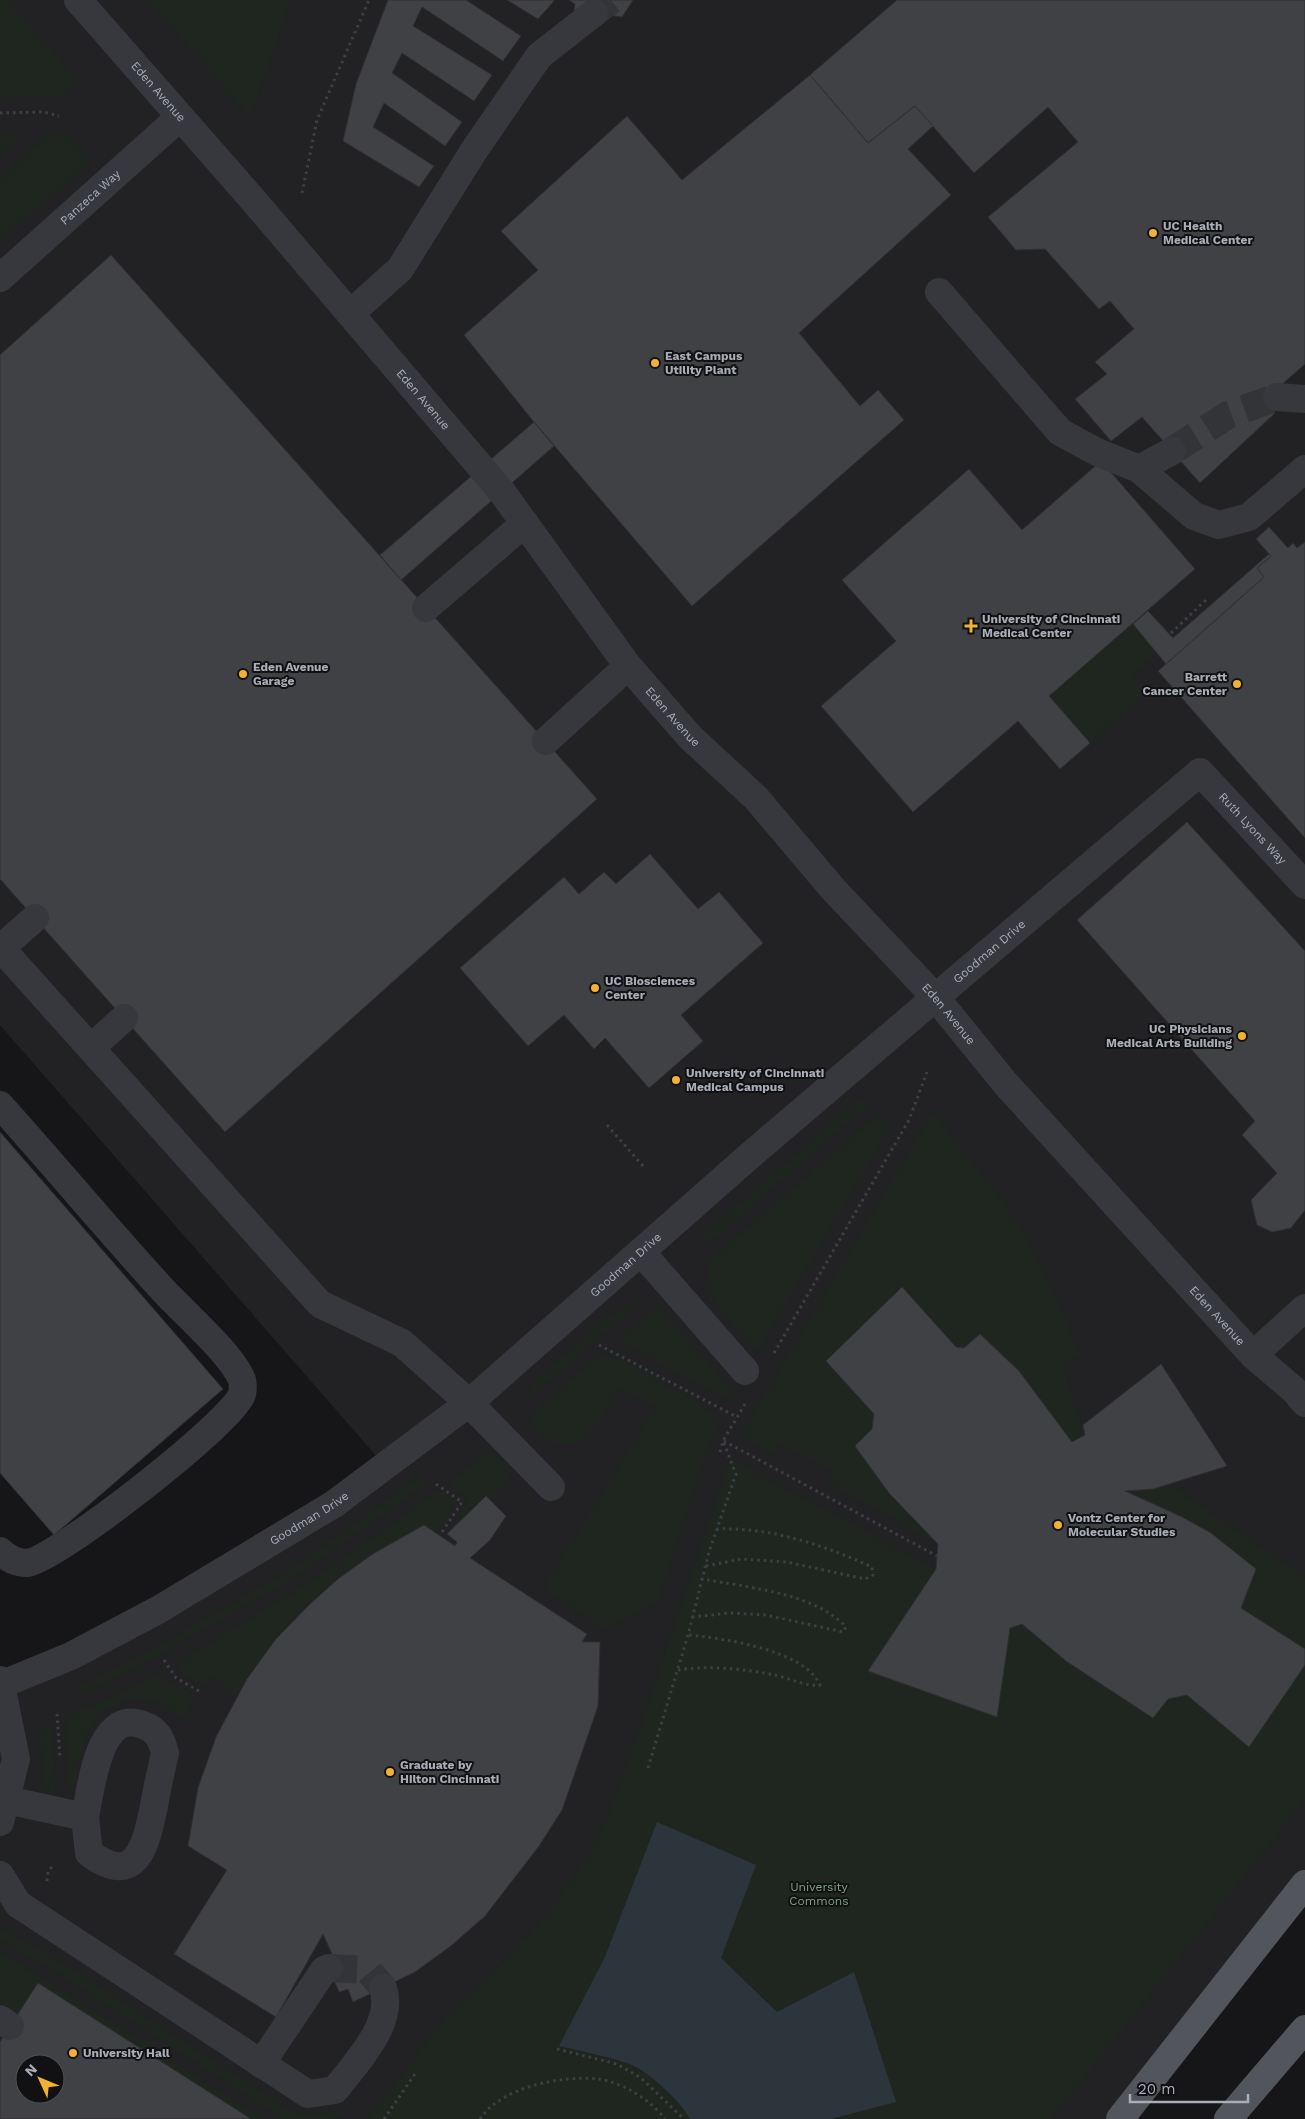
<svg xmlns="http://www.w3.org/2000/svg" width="1305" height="2119" viewBox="0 0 1305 2119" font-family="'Work Sans',sans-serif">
	<rect width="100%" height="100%" fill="#161618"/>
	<path fill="#222225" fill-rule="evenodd" d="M0,0H1305V1884L1120,2119H0V1680L2,1684L385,1466L0,1025ZM25,2064H55V2094H25Z"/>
	<g fill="#1e261f">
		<path d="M0,0H8L79,82L59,97L0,98Z"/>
		<path d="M148,0H291L250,117Z"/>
		<path d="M0,135H23L0,155Z"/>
		<path d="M48,135H66L90,162L0,241V180Z"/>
		<path d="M1133,624L1158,652L1132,675L1147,693L1090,743L1049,696Z"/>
		<path d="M863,1097L869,1104L713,1240L701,1246L705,1234Z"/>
		<path d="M933,1112C967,1157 1007,1201 1034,1251C1052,1285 1064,1322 1082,1356L1062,1365L1085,1435L1072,1442L1019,1371L980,1335L964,1348L956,1347L902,1287L826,1361L874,1414L872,1429L855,1446L938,1544L827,1482L833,1470L779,1443L772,1454L741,1435Z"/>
		<path d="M879,1114L890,1127L757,1352C730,1324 708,1305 708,1262Z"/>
		<path d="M636,1301L641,1302L524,1402L535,1381L622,1306Z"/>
		<path d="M658,1306L733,1391L728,1400L618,1341Z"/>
		<path d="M599,1355L624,1360L700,1405L720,1422L708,1445L657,1603L604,1630L544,1587L656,1408L619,1387C609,1409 597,1425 581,1443C556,1446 539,1442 528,1418Z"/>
		<path d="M488,1451L504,1463L509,1480L490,1500L486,1496L447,1534L469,1500L448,1485Z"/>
		<path d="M730,1459L936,1569L869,1671L996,1717L1010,1628L1022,1624L1066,1661L1153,1718L1168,1699L1187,1695L1249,1747L1305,1665V1800L1051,2119H368L445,2019L515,1950L552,1908L582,1865L608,1817L628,1763Z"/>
		<path d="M421,1476L427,1483L297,1576L161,1654L85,1694L81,1686L157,1647L293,1568Z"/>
		<path d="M1168,1484L1305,1577V1649L1241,1608L1256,1569L1211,1533L1182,1517L1125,1491Z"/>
		<path d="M440,1490L456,1503C451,1512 444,1529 435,1535C406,1554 367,1560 338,1580C299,1605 258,1658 236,1698L213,1677L204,1686L183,1674L176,1664L315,1579Z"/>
		<path d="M161,1673L169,1683L195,1695L182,1719L163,1705L145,1700H125L97,1717L87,1731L74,1786L68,1790L65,1718Z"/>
		<path d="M52,1725L56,1795L46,1789L43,1782L40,1730Z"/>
		<path d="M0,1928L61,1962L289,2110C310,2119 327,2114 349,2109L336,2119H283L55,1971L3,1942L0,1940Z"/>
		<path d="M0,1951L262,2119H250L233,2108L18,2014L0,2003Z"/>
	</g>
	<path fill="#2c353c" d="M657,1822L756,1865L721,1958L777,2012L854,1972L896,2102L831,2119H690C681,2101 646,2069 627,2063C605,2056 581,2051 559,2046L605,1957Z"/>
	<g fill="#404145" stroke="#303034" fill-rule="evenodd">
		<path d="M388,0H466L521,36L503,61L422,7L413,26L492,75L474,101L402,53L392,73L462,122L445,146L384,103L373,127L434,166L419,187L343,141L356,84Z"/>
		<path d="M507,0H553L554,1L538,19Z"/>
		<path d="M569,0H633L622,17L574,10L575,4Z"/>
		<path d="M897,0H1305V364L1280,386L1274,414L1200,483L1142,417L1111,441L1075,399L1107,374L1095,362L1134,329L1110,301L1099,309L1045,249L1016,250L988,217L1078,142L1048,107L974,173L915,106L868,143L810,75Z"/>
		<path d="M810,75L868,143L915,106L933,126L908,149L951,195L799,333L860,406L878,390L904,420L692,606L534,422L464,335L538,270L501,231L627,116L682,180Z"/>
		<path d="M111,255L597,799L225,1132L0,879V355Z"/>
		<path d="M534,422L554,446L401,580L380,555Z"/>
		<path d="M1101,461L1195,569L1049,696L1090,743L1060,769L1018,721L913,812L821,706L896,641L842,580L969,469L1022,530Z"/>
		<path d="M1269,527L1288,548L1293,543L1297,548L1305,542V838L1158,671L1264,577L1257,568L1271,556L1256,539Z"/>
		<path d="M1269,554L1271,556L1257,568L1264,577L1166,664L1133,624L1148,611L1173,638Z"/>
		<path d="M1187,822L1305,951V1210L1291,1228L1272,1232L1257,1225L1251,1200L1277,1173L1242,1135L1255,1121L1077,920Z"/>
		<path d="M650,854L698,909L719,892L763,943L681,1015L703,1041L649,1088L605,1038L594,1049L564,1015L528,1046L460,968L564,877L579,894L604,872L616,884Z"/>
		<path d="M0,1132L223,1389L54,1535L0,1473Z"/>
		<path d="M902,1287L956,1347L964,1348L980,1334L1019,1371L1072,1442L1085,1435L1083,1425L1161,1364L1227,1466L1153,1489L1125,1491L1182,1517L1211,1533L1256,1569L1241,1608L1305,1649V1665L1249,1747L1187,1695L1168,1699L1153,1718L1066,1661L1022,1624L1010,1628L997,1717L868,1671L936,1569L938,1544L889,1493L855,1446L872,1429L874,1414L826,1361Z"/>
		<path d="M486,1496L506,1516L490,1540L470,1558L587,1634L582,1642H600L598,1706L562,1810L539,1846L485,1916L452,1945L415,1972L353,2002L348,1989L339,1992L329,1968L337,1965L323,1934L276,2017L174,1954L227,1870L188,1846L198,1788L216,1737L247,1679L276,1639L309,1605L338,1579L373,1554L424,1525L455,1546L457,1542L447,1534Z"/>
		<path d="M38,1983L248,2117L250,2119H0V2042ZM25,2064H55V2094H25Z"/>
	</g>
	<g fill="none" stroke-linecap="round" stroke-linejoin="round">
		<g stroke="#333438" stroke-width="28" stroke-dasharray="28 14" stroke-linecap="butt">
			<path d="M594,13L611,0"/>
			<path d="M1172,451L1228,415L1277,397"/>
			<path d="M329,1968L368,1970L383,1988"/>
		</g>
		<g stroke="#3d3f44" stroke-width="3" stroke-dasharray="2.5 4" stroke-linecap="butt">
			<path d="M0,113L44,112L59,116"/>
			<path d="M302,193L317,120L369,0"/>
			<path d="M1171,633L1206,600"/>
			<path d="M607,1125L643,1166"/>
			<path d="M599,1345L737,1417"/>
			<path d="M774,1353L909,1120L927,1072"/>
			<path d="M724,1441L937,1556"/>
			<path d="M720,1452L723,1441L745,1404"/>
			<path d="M436,1484L462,1502L440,1535"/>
			<path d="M706,1566L741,1559L787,1562L865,1579L873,1575L872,1567C823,1545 771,1527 717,1529"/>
			<path d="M692,1617L730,1613L766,1615L843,1632L846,1627C815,1593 746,1587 702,1579"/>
			<path d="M164,1660L176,1678L199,1691"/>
			<path d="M678,1670C709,1665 744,1669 775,1675C789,1678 806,1687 820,1685C805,1650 722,1638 688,1635"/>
			<path d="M57,1714L60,1758"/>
			<path d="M648,1768L688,1635L709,1552L736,1474L723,1441"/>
			<path d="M47,1881L48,1872L54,1864"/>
			<path d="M557,2049L617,2064L641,2078L684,2119"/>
			<path d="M384,2119L417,2071"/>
			<path d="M480,2119C501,2087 562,2075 598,2079C622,2082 651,2100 665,2119"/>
		</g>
		<g stroke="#37383d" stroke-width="28">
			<path id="s1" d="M78,0L254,201L502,492L628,666L690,737L756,798L833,889L936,998L1005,1083L1177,1272L1253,1355L1294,1390L1305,1403"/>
			<path id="s2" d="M0,278L180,117"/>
			<path d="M939,292L1060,432L1097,452L1139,469L1194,516L1219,525L1249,517L1305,469"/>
			<path d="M350,314L400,269L475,149L539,56L594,13"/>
			<path d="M1277,397L1305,399"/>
			<path d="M1139,469L1172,451"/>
			<path d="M426,608L525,523"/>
			<path d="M546,741L628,666"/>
			<path d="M0,947L320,1304L402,1343L469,1403L551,1487"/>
			<path d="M1,948L35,918"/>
			<path d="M91,1048L124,1018"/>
			<path d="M0,1105C55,1166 107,1229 162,1289C182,1311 232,1354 242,1380C243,1383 243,1391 242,1394C234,1421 56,1560 27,1563C16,1563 7,1558 0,1551"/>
			<path d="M641,1252L745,1371"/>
			<path d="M1253,1355L1305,1308"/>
			<path d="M0,1680L16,1759L0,1822"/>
			<path id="s3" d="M0,1685L71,1656L158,1610L334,1504L469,1403L754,1152L1200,772L1305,885"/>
			<path d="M7,1800L85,1817C91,1790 98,1707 143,1725C157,1730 161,1738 165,1753C161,1771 157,1788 154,1806C146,1844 137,1889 89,1853L85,1817"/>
			<path d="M0,1875L18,1904L308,2094L335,2090C356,2063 395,2023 383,1988"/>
			<path d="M0,2019L10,2026"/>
			<path d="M261,2064L324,1970L329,1968"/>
		</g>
		<g stroke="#53555c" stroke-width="28">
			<path d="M1120,2119L1305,1884"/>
			<path d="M1228,2119L1305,2029"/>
		</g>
	</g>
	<g fill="#f2b134" stroke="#111113" stroke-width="2">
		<circle cx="1153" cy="233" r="5"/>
		<circle cx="655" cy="363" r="5"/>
		<path d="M968.5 618.5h5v5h5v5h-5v5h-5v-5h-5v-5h5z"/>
		<circle cx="243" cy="674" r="5"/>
		<circle cx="1237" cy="684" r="5"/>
		<circle cx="595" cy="988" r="5"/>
		<circle cx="1242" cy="1036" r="5"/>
		<circle cx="676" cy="1080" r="5"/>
		<circle cx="1058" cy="1525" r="5"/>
		<circle cx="390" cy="1772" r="5"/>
		<circle cx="73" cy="2053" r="5"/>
	</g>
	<g text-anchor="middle" stroke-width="4" stroke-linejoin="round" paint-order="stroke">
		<g font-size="12" fill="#a8adb8" stroke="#111113">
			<text dy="4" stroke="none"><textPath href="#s1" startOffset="122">Eden Avenue</textPath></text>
			<text dy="4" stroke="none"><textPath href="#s2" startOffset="121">Panzeca Way</textPath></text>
			<text dy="4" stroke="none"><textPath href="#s1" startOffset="528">Eden Avenue</textPath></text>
			<text dy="4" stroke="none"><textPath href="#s1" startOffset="932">Eden Avenue</textPath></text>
			<text dy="4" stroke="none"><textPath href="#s3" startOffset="1592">Ruth Lyons Way</textPath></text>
			<text dy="4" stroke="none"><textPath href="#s3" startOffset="1238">Goodman Drive</textPath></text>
			<text dy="4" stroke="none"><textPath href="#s1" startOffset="1338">Eden Avenue</textPath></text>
			<text dy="4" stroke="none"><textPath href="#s3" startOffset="758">Goodman Drive</textPath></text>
			<text dy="4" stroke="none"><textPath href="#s1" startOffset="1742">Eden Avenue</textPath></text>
			<text dy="4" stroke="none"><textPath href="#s3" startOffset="352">Goodman Drive</textPath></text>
		</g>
		<g font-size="12" font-weight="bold" fill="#a8adb8" stroke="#111113" text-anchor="start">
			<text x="1163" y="230">UC Health<tspan x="1163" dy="14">Medical Center</tspan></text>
			<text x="665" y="360">East Campus<tspan x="665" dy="14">Utility Plant</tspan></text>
			<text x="982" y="623">University of Cincinnati<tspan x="982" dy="14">Medical Center</tspan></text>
			<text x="253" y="671">Eden Avenue<tspan x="253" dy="14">Garage</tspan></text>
			<text x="1227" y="681" text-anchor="end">Barrett<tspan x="1227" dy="14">Cancer Center</tspan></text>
			<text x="605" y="985">UC Biosciences<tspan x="605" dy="14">Center</tspan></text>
			<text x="1232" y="1033" text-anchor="end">UC Physicians<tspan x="1232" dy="14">Medical Arts Building</tspan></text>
			<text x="686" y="1077">University of Cincinnati<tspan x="686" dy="14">Medical Campus</tspan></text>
			<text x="1068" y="1522">Vontz Center for<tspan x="1068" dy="14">Molecular Studies</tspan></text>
			<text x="400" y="1769">Graduate by<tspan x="400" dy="14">Hilton Cincinnati</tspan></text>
			<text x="83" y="2057">University Hall</text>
		</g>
		<g font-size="12" fill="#7fa381" stroke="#111113">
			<text x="819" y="1891">University<tspan x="819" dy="14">Commons</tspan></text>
		</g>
	</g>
	<g transform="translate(40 2079) rotate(314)"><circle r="24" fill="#111113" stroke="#4d4f55"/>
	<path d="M0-4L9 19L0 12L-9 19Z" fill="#f2b134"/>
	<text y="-8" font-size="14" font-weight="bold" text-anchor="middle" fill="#a8adb8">N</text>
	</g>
	<path d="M1130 2094v8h118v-8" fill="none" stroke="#a8adb8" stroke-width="2.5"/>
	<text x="1138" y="2094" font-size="15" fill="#a8adb8" stroke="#111113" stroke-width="4" paint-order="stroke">20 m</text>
</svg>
